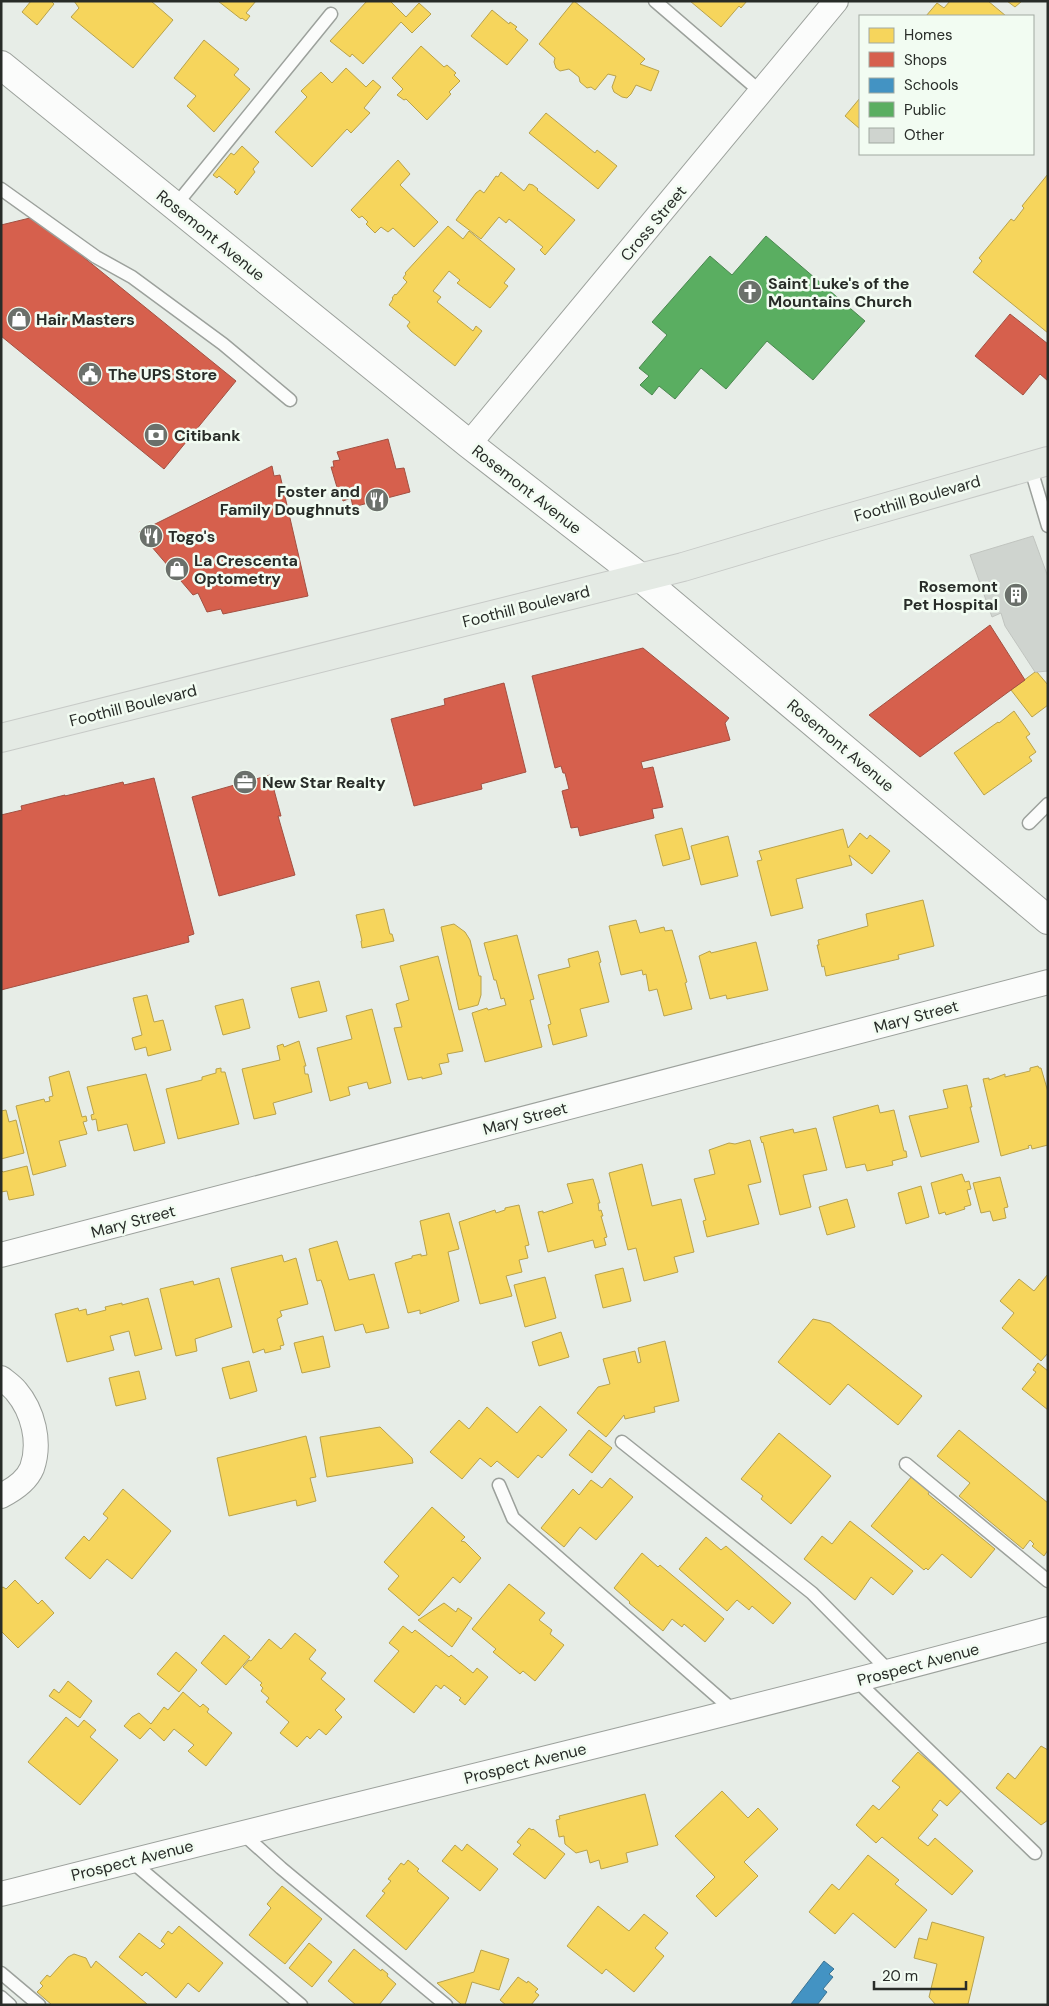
<svg xmlns="http://www.w3.org/2000/svg" width="1049" height="2006" viewBox="0 0 1049 2006" font-family="'DM Sans',sans-serif">
	<rect width="100%" height="100%" fill="#e7ede7"/>
	<g fill="#f6d55c" stroke="#b8a24c">
		<path d="M31,1H51L54,4L37,25L22,12Z"/>
		<path d="M74,1H151L173,20L133,68L71,17L79,8Z"/>
		<path d="M218,1H256L246,13L250,16L246,21L242,18L241,19Z"/>
		<path d="M367,1H390L406,17L419,3L431,14L412,33L401,22L363,64L352,54L350,57L330,41Z"/>
		<path d="M574,1L645,59L640,64L659,71L651,91L636,85L631,94L627,98L622,97L614,92L612,87L616,76L608,74L595,90L591,87L587,88L580,82L579,77L569,69L560,71L556,68L554,62L555,58L539,44Z"/>
		<path d="M690,1H747L741,8L739,6L721,27Z"/>
		<path d="M950,1H988L1006,16H926L937,3L944,8Z"/>
		<path d="M1007,1H1022L1015,7Z"/>
		<path d="M492,10L509,24L510,22L517,27L515,29L528,40L507,65L471,36Z"/>
		<path d="M204,40L239,69L234,75L250,89L214,132L187,106L196,96L174,78Z"/>
		<path d="M421,46L444,67L447,65L456,73L454,75L460,81L449,92L451,94L427,120L406,99L404,100L397,95L403,89L392,78Z"/>
		<path d="M346,68L366,87L373,80L381,87L364,108L370,113L351,133L347,129L312,167L275,132L307,97L301,91L321,72L332,83Z"/>
		<path d="M860,98V129L845,116Z"/>
		<path d="M546,113L595,153L597,150L617,166L598,189L529,133Z"/>
		<path d="M242,146L259,162L253,169L255,172L237,195L234,192L236,190L219,176L217,178L213,175L231,153L234,155Z"/>
		<path d="M398,160L410,174L400,185L438,222L414,247L393,228L388,232L381,227L375,233L366,224L368,222L362,216L359,218L351,210Z"/>
		<path d="M501,172L524,191L529,184L533,185L538,189L537,190L575,220L545,255L540,250L543,247L509,219L506,223L499,217L481,239L456,220L476,193L480,190L484,193L496,176L498,177Z"/>
		<path d="M1048,174V333L973,272L982,261L979,258L1011,219L1014,221L1024,208L1022,206Z"/>
		<path d="M448,226L463,239L469,231L515,269L504,283L508,286L490,308L457,283L460,280L449,271L433,291L441,297L437,302L473,331L476,326L482,331L455,366L411,331L407,326L410,322L389,305L393,299L392,298L395,294L396,295L407,282L403,278L406,274L405,273Z"/>
		<path d="M1035,672H1037L1048,685V705L1032,717L1011,690Z"/>
		<path d="M1014,711L1030,734L1026,737L1036,752L1029,757L1032,761L984,795L954,753L998,722L999,723Z"/>
		<path d="M682,828L690,859L663,866L655,835Z"/>
		<path d="M843,829L848,848L860,833L867,839L870,835L890,851L872,874L849,855L852,865L796,879L803,908L771,916L757,861L762,860L759,851Z"/>
		<path d="M728,836L738,876L701,885L691,846Z"/>
		<path d="M923,900L934,946L898,955L899,959L826,976L824,966L822,967L817,945H819L818,940L868,926L866,914Z"/>
		<path d="M384,909L390,934H392L394,941L362,948L361,941H362L356,915Z"/>
		<path d="M636,920L640,933L664,927L665,931L672,930L687,982L685,983L692,1009L664,1016L657,989L649,991L646,974L643,975L642,970L621,975L609,926Z"/>
		<path d="M454,924L465,932L470,940L479,976H481V995L478,1005L459,1010L441,927Z"/>
		<path d="M517,935L534,999L530,1000L542,1047L485,1062L472,1013L487,1008L488,1010L506,1005L504,998L501,999L496,980H494L484,943Z"/>
		<path d="M756,942L768,990L727,999L726,995L710,999L699,956L710,951L711,953Z"/>
		<path d="M598,951L601,962L599,963L609,1002L580,1009L587,1036L553,1045L548,1025L551,1024L538,975L570,967L568,959Z"/>
		<path d="M438,956L463,1051L447,1054L449,1062L439,1064L442,1074L422,1079V1077L408,1080L394,1028L402,1027L396,1004L409,1000L400,966Z"/>
		<path d="M319,981L327,1011L299,1018L291,988Z"/>
		<path d="M147,995L154,1022L163,1020L171,1050L148,1056L146,1047L135,1050L132,1038L142,1035L133,998Z"/>
		<path d="M243,999L250,1028L223,1035L215,1006Z"/>
		<path d="M372,1009L391,1083L369,1089L367,1082L348,1087L350,1095L330,1101L317,1048L352,1039L346,1016Z"/>
		<path d="M299,1041L306,1066H304L305,1074H308L312,1092L273,1103L276,1114L254,1119L242,1069L280,1060L277,1046L283,1044L284,1047Z"/>
		<path d="M1038,1066L1039,1068H1041L1048,1092V1145L1032,1149L1031,1145L1028,1146L1029,1148L1001,1156L983,1079L989,1078V1080L1005,1074V1077L1030,1071V1068Z"/>
		<path d="M221,1068V1072H225L239,1124L178,1139L166,1089L202,1080V1077L216,1073V1069Z"/>
		<path d="M69,1071L82,1117L86,1116L87,1121L83,1122L87,1134L59,1141L66,1166L33,1175L16,1106L44,1099L45,1102L50,1101L49,1097L53,1096L49,1077Z"/>
		<path d="M146,1074L165,1143L134,1151L127,1124L98,1131L96,1119L92,1120L91,1115L94,1114L87,1087Z"/>
		<path d="M967,1085L972,1107H970L979,1142L921,1157L909,1116L948,1108L943,1090Z"/>
		<path d="M878,1105L880,1113L894,1110L904,1151H906L907,1157L892,1161L893,1165L867,1171L865,1164L846,1168L833,1117Z"/>
		<path d="M6,1110L9,1122L16,1120L24,1153L1,1159V1111Z"/>
		<path d="M816,1128L827,1170L803,1175L811,1207L780,1215L763,1142L762,1143L760,1137L793,1129L794,1133Z"/>
		<path d="M750,1140L761,1182L748,1185L759,1224L707,1237L703,1221L706,1220L694,1179L715,1174L709,1150L729,1143L735,1144Z"/>
		<path d="M642,1164L652,1206L681,1199L694,1252L674,1257L678,1272L644,1281L636,1248L628,1250L609,1173Z"/>
		<path d="M27,1166L34,1195L9,1200L7,1191L1,1192V1170L3,1172Z"/>
		<path d="M962,1174L965,1182L969,1181L971,1189L967,1190L971,1205L964,1207L965,1209L946,1215L945,1212L939,1214L931,1183Z"/>
		<path d="M1000,1177L1008,1207L1004,1208L1006,1218L993,1221L990,1211L981,1213L973,1183Z"/>
		<path d="M593,1179L600,1203H598L599,1211L601,1210L603,1216H601L607,1237L604,1238L606,1245L595,1248L593,1240L548,1252L538,1212L543,1211V1213L573,1203L567,1184Z"/>
		<path d="M921,1186L929,1217L906,1224L898,1193Z"/>
		<path d="M847,1199L855,1227L827,1235L819,1207Z"/>
		<path d="M519,1205L529,1245L525,1246L528,1258L519,1260L522,1272L506,1276L512,1296L480,1304L459,1222L495,1210L496,1213L505,1210V1208Z"/>
		<path d="M449,1213L459,1249L448,1252L459,1301L420,1314V1310L408,1313L395,1263L412,1258V1256L421,1254V1256L427,1255L420,1221Z"/>
		<path d="M337,1241L349,1280L374,1274L389,1328L366,1333L363,1324L335,1331L324,1289L321,1280L317,1281L309,1249Z"/>
		<path d="M282,1255L284,1262L296,1258L308,1304L280,1311L282,1316L277,1319L284,1345L280,1346L281,1349L265,1353L264,1349L253,1353L231,1268Z"/>
		<path d="M623,1268L631,1301L603,1308L595,1275Z"/>
		<path d="M1048,1274V1353L1041,1361L1002,1328L1014,1313L1000,1301L1019,1279L1034,1291Z"/>
		<path d="M545,1277L556,1318L525,1327L514,1285Z"/>
		<path d="M219,1278L232,1327L195,1339L197,1351L176,1356L160,1289L193,1281L194,1285Z"/>
		<path d="M148,1298L162,1349L135,1356L129,1331L110,1336L114,1350L67,1362L55,1314L78,1308L79,1311L86,1309L87,1315L106,1310L105,1307L122,1303V1305Z"/>
		<path d="M813,1319L830,1323L922,1396L898,1425L848,1384L830,1405L778,1362Z"/>
		<path d="M561,1332L569,1357L539,1366L532,1342Z"/>
		<path d="M323,1336L330,1367L302,1373L294,1343Z"/>
		<path d="M665,1341L679,1401L654,1407L655,1412L625,1419L624,1415L606,1437L577,1413L598,1387L610,1384L603,1359L635,1351L638,1363L641,1362L638,1348Z"/>
		<path d="M249,1361L257,1391L230,1399L222,1368Z"/>
		<path d="M1038,1363L1048,1371V1410L1022,1389L1036,1372L1033,1370Z"/>
		<path d="M139,1371L146,1399L116,1406L109,1378Z"/>
		<path d="M540,1406L567,1430L542,1458L538,1455L518,1478L497,1461L491,1467L480,1458L462,1479L430,1452L459,1420L469,1429L487,1407L517,1433Z"/>
		<path d="M380,1427L412,1458L413,1463L327,1477L320,1437Z"/>
		<path d="M589,1430L612,1448L592,1473L569,1455Z"/>
		<path d="M959,1430L1048,1503V1550L1044,1556L1032,1546L1034,1544L1030,1540L1023,1549L959,1496L970,1483L937,1456Z"/>
		<path d="M779,1433L831,1476L791,1524L761,1499L763,1496L741,1479Z"/>
		<path d="M306,1436L316,1477L310,1478L316,1501L297,1506L296,1500L229,1516L217,1458Z"/>
		<path d="M912,1476L930,1491L928,1494L995,1549L971,1578L942,1554L928,1570L926,1568L924,1570L871,1526Z"/>
		<path d="M610,1478L633,1497L596,1540L580,1527L564,1547L541,1528L573,1489L579,1495L591,1480L602,1488Z"/>
		<path d="M123,1489L171,1531L132,1579L107,1559L90,1579L65,1558L84,1536L89,1541L108,1518L103,1514Z"/>
		<path d="M432,1507L465,1537L461,1541L465,1542L481,1558L460,1583L453,1577L419,1616L388,1589L399,1576L384,1562Z"/>
		<path d="M850,1521L913,1571L893,1595L871,1577L855,1600L804,1559L822,1536L832,1544Z"/>
		<path d="M706,1537L721,1550L726,1546L791,1603L773,1624L752,1606L749,1610L737,1600L727,1611L679,1569Z"/>
		<path d="M642,1553L658,1567L660,1565L724,1619L705,1642L684,1624L682,1627L672,1619L663,1631L629,1603L630,1602L614,1588Z"/>
		<path d="M15,1580L38,1604L42,1600L54,1613L18,1648L1,1631V1588L3,1587L6,1589Z"/>
		<path d="M509,1584L545,1613L539,1620L552,1630L550,1634L564,1645L535,1681L523,1671L520,1674L493,1652L496,1649L472,1629Z"/>
		<path d="M444,1603L456,1612L458,1608L472,1618L452,1647L418,1620Z"/>
		<path d="M403,1626L412,1633L415,1630L449,1657L451,1655L473,1673L477,1668L488,1677L465,1705L459,1700L461,1698L444,1685L441,1689L436,1685L414,1713L374,1681L399,1651L389,1643Z"/>
		<path d="M295,1633L316,1650L309,1659L326,1673L321,1679L345,1699L335,1710L342,1717L326,1735L319,1729L310,1739L307,1736L297,1747L280,1733L289,1722L266,1702L269,1698L261,1691L263,1688L260,1685L262,1683L243,1667L249,1660L251,1661L269,1639L281,1649Z"/>
		<path d="M224,1635L250,1657L226,1685L201,1663Z"/>
		<path d="M176,1652L197,1670L179,1692L157,1674Z"/>
		<path d="M68,1681L92,1701L80,1718L49,1696L54,1689L59,1693Z"/>
		<path d="M183,1692L200,1707L203,1704L209,1709L207,1712L232,1733L206,1766L188,1751L194,1745L174,1729L164,1741L150,1728L140,1739L124,1726L132,1717L139,1713L151,1724L164,1707L168,1710Z"/>
		<path d="M66,1717L78,1727L84,1720L96,1730L90,1737L118,1760L80,1805L28,1762Z"/>
		<path d="M1041,1746L1048,1750V1820L1041,1825L996,1788L1008,1773L1015,1779Z"/>
		<path d="M918,1752L962,1790L947,1806L940,1800L932,1810L938,1815L918,1838L928,1846L935,1838L973,1871L952,1895L882,1837L876,1843L856,1825L873,1805L879,1810L900,1787L892,1781Z"/>
		<path d="M722,1791L748,1818L758,1808L778,1829L744,1862L758,1876L716,1917L696,1896L715,1877L675,1836Z"/>
		<path d="M645,1794L658,1845L626,1853L628,1862L601,1869L599,1860L590,1863L587,1850L576,1853L565,1844L564,1836L559,1837L556,1820L560,1819L559,1816Z"/>
		<path d="M529,1828L532,1830L533,1829L565,1854L545,1879L513,1854L521,1845L517,1842Z"/>
		<path d="M467,1844L498,1869L480,1891L442,1861L455,1845L462,1851Z"/>
		<path d="M868,1855L899,1880L895,1884L927,1910L895,1948L853,1913L835,1934L809,1912L832,1884L839,1890Z"/>
		<path d="M408,1860L419,1869L417,1871L449,1898L406,1950L366,1916L385,1893L382,1891L391,1881L388,1879L401,1863L404,1865Z"/>
		<path d="M282,1886L322,1919L285,1964L249,1935L271,1908L267,1904Z"/>
		<path d="M598,1906L629,1931L644,1914L668,1933L655,1948L664,1956L634,1992L606,1969L602,1974L567,1946Z"/>
		<path d="M932,1922L984,1937L968,2004L936,2005L929,1997L937,1964L914,1958L919,1938L927,1940Z"/>
		<path d="M179,1926L223,1963L199,1992L188,1983L176,1998L146,1972L142,1976L119,1957L139,1933L160,1949L165,1944L161,1941L168,1931L172,1934Z"/>
		<path d="M309,1943L332,1962L312,1987L289,1968Z"/>
		<path d="M354,1949L381,1971L382,1969L388,1974L387,1976L396,1984L379,2005H356L328,1981Z"/>
		<path d="M481,1950L509,1959L499,1990L472,1982L465,2005H462L437,1983L474,1972Z"/>
		<path d="M74,1954L86,1958L91,1968L96,1961L147,2004L52,2005L37,1992L43,1986L40,1983L47,1975L50,1977L68,1957Z"/>
		<path d="M518,1977L527,1983L528,1981L538,1989L535,1992L539,1995L531,2005H506L500,2000Z"/>
	</g>
	<g fill="#d6604d" stroke="#a25042">
		<path d="M34,217L236,381L164,469L1,336V225Z"/>
		<path d="M1010,314L1048,344V381L1040,374L1023,395L975,356Z"/>
		<path d="M388,439L396,469L404,468L410,492L353,507L351,498L343,501L341,494H339L331,467H334L333,461L340,460L337,452Z"/>
		<path d="M272,466L274,476L280,475L308,596L223,614L221,609L207,612L198,593L193,595L139,532Z"/>
		<path d="M990,625L1025,680L1011,690L920,757L869,715Z"/>
		<path d="M643,648L729,718L725,723L730,740L641,762L643,769L653,767L663,807L652,809L654,818L580,836L578,827L571,828L562,791L569,789L565,773H563L561,766L555,768L532,676Z"/>
		<path d="M504,683L526,772L481,784L482,789L414,806L391,719L445,705L444,699Z"/>
		<path d="M270,775L281,816H278L295,875L219,896L192,797Z"/>
		<path d="M154,778L194,934L188,936L189,942L1,990V815L22,810L21,806L65,795V796L123,782L124,785Z"/>
	</g>
	<path fill="#4393c3" stroke="#3b7494" d="M824,1961L834,1969L829,1974L833,1977L823,1989L827,1992L817,2005L791,2004Z"/>
	<path fill="#5aae61" stroke="#4b8750" d="M766,236L865,321L813,380L767,341L726,389L701,368L675,399L659,386L652,395L640,385L649,376L639,368L667,335L652,322L710,256L732,275Z"/>
	<path fill="#cfd4cf" stroke="#c0c4bf" d="M1033,536L1048,577V671L1037,672H1035L1005,626L1001,613L992,617L970,555Z"/>
	<g fill="none" stroke-linecap="round" stroke-linejoin="round">
		<g stroke="#9ca19c" stroke-width="15">
			<g id="lane">
				<path d="M655,1L761,92"/>
				<path d="M1,189L96,257L132,277L223,344L290,400"/>
				<path d="M175,206L331,14"/>
				<path d="M1030,466L1048,526"/>
				<path d="M1029,823L1048,804"/>
				<path d="M622,1442L812,1593L890,1672"/>
				<path d="M906,1464L1048,1581"/>
				<path d="M499,1485L513,1518L735,1712"/>
				<path d="M856,1680L1035,1853"/>
				<path d="M242,1833L281,1868L446,2005"/>
				<path d="M130,1860L301,2005"/>
				<path d="M1,1973L39,2005"/>
				<path d="M1,1997L10,2005"/>
			</g>
		</g>
		<g stroke="#9ca19c" stroke-width="26">
			<g id="street">
				<path d="M469,444L836,1"/>
				<path d="M1,1255L1048,982"/>
				<path d="M1,1378C6,1382 12,1386 16,1391C33,1411 41,1442 32,1468C27,1480 13,1490 1,1496"/>
				<path d="M1,1894C350,1804 701,1724 1048,1629"/>
			</g>
		</g>
		<g stroke="#9ca19c" stroke-width="30">
			<path id="secondary" d="M1,65L469,444L640,577L1048,920"/>
		</g>
		<g stroke="#c7cac7" stroke-width="30">
			<path id="primary" d="M1,738L683,567L827,524L1048,461"/>
		</g>
		<use href="#lane" stroke="#fbfcfb" stroke-width="12"/>
		<use href="#street" stroke="#fbfcfb" stroke-width="24"/>
		<use href="#secondary" stroke="#fbfcfb" stroke-width="28"/>
		<use href="#primary" stroke="#e4eae4" stroke-width="28"/>
	</g>
	<defs>
		<g id="church-disc" transform="scale(1.25)"><circle r="9.5" fill="#6b706b" stroke="#f2fcf2"/><path d="M-1.2-6h2.4v3.5h3.3v2.4h-3.3V6h-2.4V-.1h-3.3v-2.4h3.3Z" fill="#fff"/></g>
		<g id="shop-disc" transform="scale(1.25)"><circle r="9.5" fill="#6b706b" stroke="#f2fcf2"/><path d="M-5-2.5h2.3a2.7 3.5 0 0 1 5.4 0H5L5.5 6h-11ZM-1.5-2.5h3a1.5 2.3 0 0 0-3 0Z" fill="#fff"/></g>
		<g id="civic-disc" transform="scale(1.25)"><circle r="9.5" fill="#6b706b" stroke="#f2fcf2"/><path d="M-.6-6.5H3V-4.5H.6V-3L4-1V1h2V6H-6V1h2V-1L-.6-3ZM-1.2 2.5V6h2.4V2.5Z" fill="#fff"/></g>
		<g id="bank-disc" transform="scale(1.25)"><circle r="9.5" fill="#6b706b" stroke="#f2fcf2"/><path d="M-6-4H6V4H-6ZM0-2.3a2.3 2.3 0 1 0 0 4.6a2.3 2.3 0 1 0 0-4.6Z" fill="#fff"/></g>
		<g id="restaurant-disc" transform="scale(1.25)"><circle r="9.5" fill="#6b706b" stroke="#f2fcf2"/><path d="M-5-6h1v4h1v-4h1v4h1v-4h1v5L-1.5 .5V6h-2V.5L-5-1ZM5-6V6H3V1.5H1.5Q1.5-4 5-6Z" fill="#fff"/></g>
		<g id="building-disc" transform="scale(1.25)"><circle r="9.5" fill="#6b706b" stroke="#f2fcf2"/><path d="M-4-6H4V6H1V3H-1V6H-4ZM-2.5-4.3h1.7v1.8h-1.7ZM.8-4.3h1.7v1.8H.8ZM-2.5-1h1.7V.8h-1.7ZM.8-1h1.7V.8H.8Z" fill="#fff"/></g>
		<g id="office-disc" transform="scale(1.25)"><circle r="9.5" fill="#6b706b" stroke="#f2fcf2"/><path d="M-6-3h4V-5.5h4V-3h4V5H-6ZM-1-4.5V-3h2v-1.5ZM-6 0V1H6V0Z" fill="#fff"/></g>
	</defs>
	<g fill-rule="evenodd">
		<use href="#church-disc" x="750" y="292"/>
		<use href="#shop-disc" x="19" y="319"/>
		<use href="#civic-disc" x="90" y="374"/>
		<use href="#bank-disc" x="156" y="435"/>
		<use href="#restaurant-disc" x="377" y="500"/>
		<use href="#restaurant-disc" x="151" y="536"/>
		<use href="#shop-disc" x="177" y="569"/>
		<use href="#building-disc" x="1016" y="595"/>
		<use href="#office-disc" x="245" y="782"/>
	</g>
	<g text-anchor="middle" stroke-width="5" stroke-linejoin="round" paint-order="stroke">
		<g font-size="16" fill="#282c28" stroke="#f2fcf2">
			<text transform="translate(653 223) rotate(-50)" y="6">Cross Street</text>
			<text transform="translate(211 235) rotate(39)" y="6">Rosemont Avenue</text>
			<text transform="translate(527 489) rotate(38)" y="6">Rosemont Avenue</text>
			<text transform="translate(917 498) rotate(-16)" y="6">Foothill Boulevard</text>
			<text transform="translate(526 606) rotate(-14)" y="6">Foothill Boulevard</text>
			<text transform="translate(133 705) rotate(-14)" y="6">Foothill Boulevard</text>
			<text transform="translate(841 745) rotate(40)" y="6">Rosemont Avenue</text>
			<text transform="translate(916 1016) rotate(-15)" y="6">Mary Street</text>
			<text transform="translate(525 1118) rotate(-15)" y="6">Mary Street</text>
			<text transform="translate(133 1221) rotate(-15)" y="6">Mary Street</text>
			<text transform="translate(918 1664) rotate(-15)" y="6">Prospect Avenue</text>
			<text transform="translate(525 1763) rotate(-14)" y="6">Prospect Avenue</text>
			<text transform="translate(132 1860) rotate(-14)" y="6">Prospect Avenue</text>
		</g>
		<g font-size="16" font-weight="bold" fill="#282c28" stroke="#f2fcf2" text-anchor="start">
			<text x="768" y="289">Saint Luke's of the<tspan x="768" dy="18">Mountains Church</tspan></text>
			<text x="36" y="325">Hair Masters</text>
			<text x="108" y="380">The UPS Store</text>
			<text x="174" y="441">Citibank</text>
			<text x="360" y="497" text-anchor="end">Foster and<tspan x="360" dy="18">Family Doughnuts</tspan></text>
			<text x="168" y="542">Togo's</text>
			<text x="194" y="566">La Crescenta<tspan x="194" dy="18">Optometry</tspan></text>
			<text x="998" y="592" text-anchor="end">Rosemont<tspan x="998" dy="18">Pet Hospital</tspan></text>
			<text x="262" y="788">New Star Realty</text>
		</g>
	</g>
	<rect width="1049" height="2006" fill="none" stroke="#282c28" stroke-width="5"/>
	<rect x="859" y="15" width="175" height="140" fill="#f2fcf2" stroke="#a1a9a1"/>
	<rect x="869" y="28" width="25" height="15" fill="#f6d55c" stroke="#a1a9a1"/>
	<text x="904" y="40" font-size="15" fill="#282c28">Homes</text>
	<rect x="869" y="52" width="25" height="15" fill="#d6604d" stroke="#a1a9a1"/>
	<text x="904" y="65" font-size="15" fill="#282c28">Shops</text>
	<rect x="869" y="78" width="25" height="15" fill="#4393c3" stroke="#a1a9a1"/>
	<text x="904" y="90" font-size="15" fill="#282c28">Schools</text>
	<rect x="869" y="102" width="25" height="15" fill="#5aae61" stroke="#a1a9a1"/>
	<text x="904" y="115" font-size="15" fill="#282c28">Public</text>
	<rect x="869" y="128" width="25" height="15" fill="#cfd4cf" stroke="#a1a9a1"/>
	<text x="904" y="140" font-size="15" fill="#282c28">Other</text>
	<path d="M874 1981v8h92v-8" fill="none" stroke="#282c28" stroke-width="2.5"/>
	<text x="882" y="1981" font-size="15" fill="#282c28" stroke="#f2fcf2" stroke-width="4" paint-order="stroke">20 m</text>
</svg>
